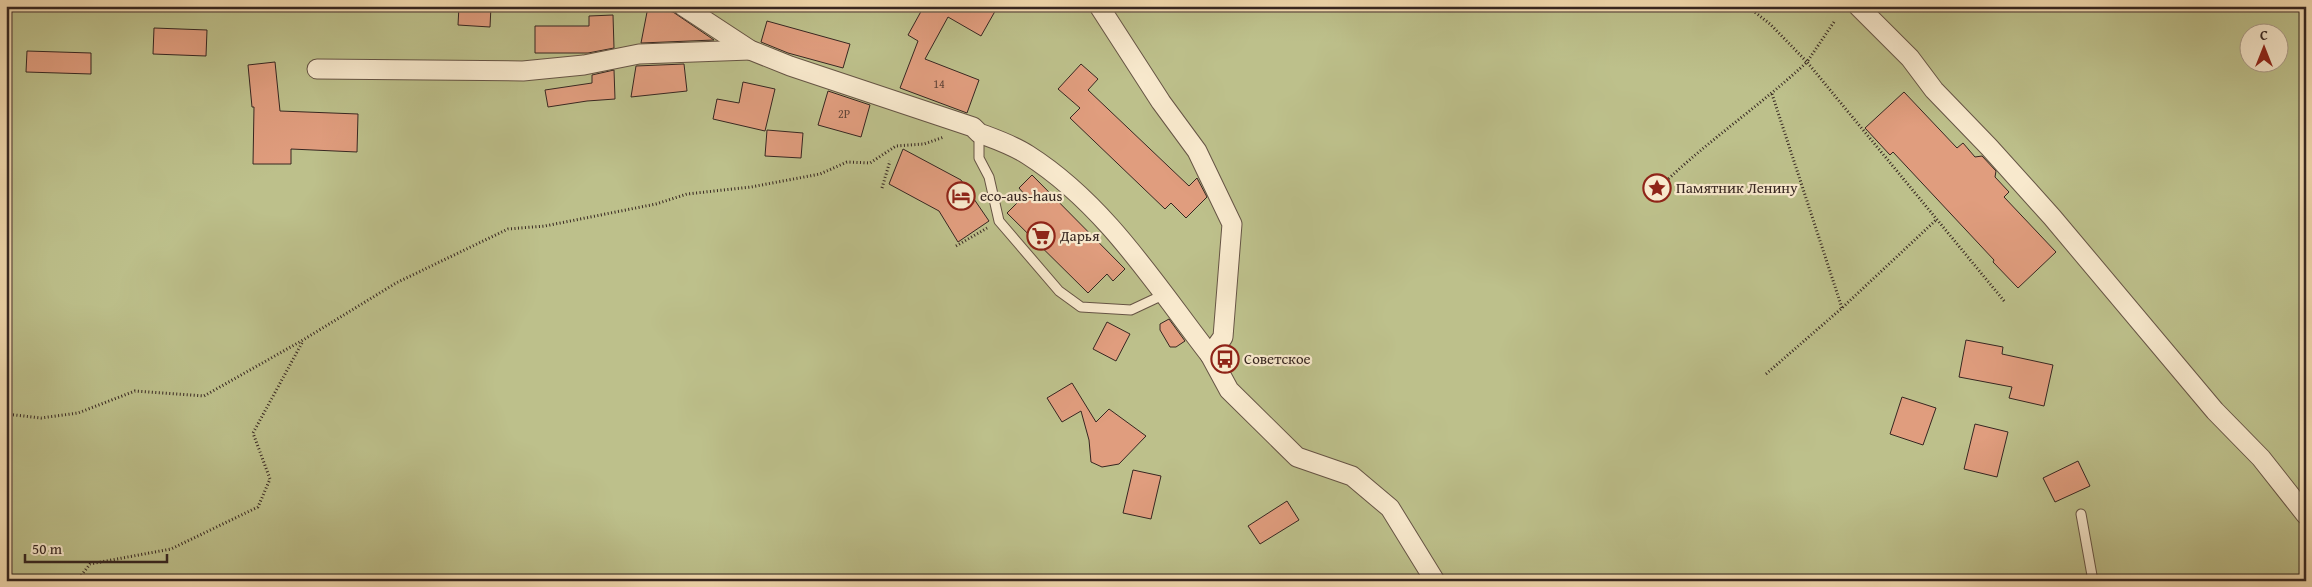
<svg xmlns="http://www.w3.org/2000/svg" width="2312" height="587" viewBox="0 0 2312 587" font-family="'Gentium Book Plus',serif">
	<rect width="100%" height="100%" fill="#f5ddb2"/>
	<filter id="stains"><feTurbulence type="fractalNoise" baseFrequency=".004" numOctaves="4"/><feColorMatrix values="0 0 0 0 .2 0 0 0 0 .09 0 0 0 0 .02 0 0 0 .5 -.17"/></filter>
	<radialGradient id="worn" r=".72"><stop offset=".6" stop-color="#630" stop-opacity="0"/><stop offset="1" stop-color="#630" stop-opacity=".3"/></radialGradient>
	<path fill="#bdc08b" stroke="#7a7356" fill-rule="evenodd" d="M6,6H2306V581H6ZM2250,32H2280V62H2250Z"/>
	<g fill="#e09d7e" stroke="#362621">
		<path d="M459,6H491L490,27L458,25Z"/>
		<path d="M924,6H998L981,36L948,17L925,59L979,80L967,113L900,88L918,41L908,35Z"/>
		<path d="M648,7L673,12L714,40L641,43Z"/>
		<path d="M613,15L614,48L588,53H535V26H589V16Z"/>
		<path d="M767,21L850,44L843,68L788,53L761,42Z"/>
		<path d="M154,28L207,30L206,56L153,54Z"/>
		<path d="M27,51L91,53V74L26,72Z"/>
		<path d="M275,62L280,111L358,114L357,152L291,149V164H253L254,107H252L248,65Z"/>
		<path d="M684,64L687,91L631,97L636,66Z"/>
		<path d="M1081,64L1098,79L1088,90L1189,186L1197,178L1207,197L1186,218L1171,203L1165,209L1070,118L1080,108L1058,89Z"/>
		<path d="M614,70L615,99L587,101L548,107L545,90L592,83V75Z"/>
		<path d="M743,82L775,89L765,131L713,119L717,99L739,103Z"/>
		<path d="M828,91L870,105L861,137L818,125Z"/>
		<path d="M1904,92L1957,148L1963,143L1975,157L1982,156L1996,171L1995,177L2009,192L2004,197L2056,252L2018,288L1993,262L1994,260L1893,152L1890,155L1865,128Z"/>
		<path d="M767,130L803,133L801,158L765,156Z"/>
		<path d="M903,149L961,180L989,221L958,242L939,211L889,184Z"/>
		<path d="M1032,175L1125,269L1113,281L1107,274L1088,293L1007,213L1025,195L1019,188Z"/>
		<path d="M1169,319L1185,341L1176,347H1170L1160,330V324Z"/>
		<path d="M1107,322L1130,334L1116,361L1093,349Z"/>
		<path d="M1966,340L2003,347L2002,354L2053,365L2044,406L2009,398L2012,387L1959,377Z"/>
		<path d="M1072,383L1096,422L1109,409L1146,436L1119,464L1102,467L1091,462L1089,440L1081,411L1062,422L1047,398Z"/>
		<path d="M1902,397L1936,408L1923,445L1890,434Z"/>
		<path d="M1975,424L2008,432L1997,477L1964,469Z"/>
		<path d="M2078,461L2090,486L2055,502L2043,478Z"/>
		<path d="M1133,470L1161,476L1151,519L1123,513Z"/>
		<path d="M1287,501L1299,520L1260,544L1248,526Z"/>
	</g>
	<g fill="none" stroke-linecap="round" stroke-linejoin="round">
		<g stroke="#665445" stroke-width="11">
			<g id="service">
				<path d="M979,133V158L989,177L999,221L1059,291L1081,307L1131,310L1163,295"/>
				<path d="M2081,514L2093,581"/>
			</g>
		</g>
		<g stroke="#665445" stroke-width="21">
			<g id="minor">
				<path d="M683,6L750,50L790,66L973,127L979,133C995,139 1013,145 1028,155C1105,204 1155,284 1210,355"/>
				<path d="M1099,6L1161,102L1197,151L1232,224L1223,337L1210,355L1229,390L1297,457L1352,476L1390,508L1435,581"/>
				<path d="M1858,6L1910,58L1934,90L1989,147L2052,217L2215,411L2261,458L2306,515"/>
				<path d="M317,69L523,71L584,65L639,54L750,50"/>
			</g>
		</g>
		<g stroke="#362621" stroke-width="3" stroke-dasharray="1 2.5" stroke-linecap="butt">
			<path d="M1834,22L1807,62L2005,302"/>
			<path d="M6,29L7,6"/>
			<path d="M1772,94L1842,308"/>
			<path d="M1661,186C1707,141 1760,106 1807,62L1770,24L1747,6"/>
			<path d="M882,188L890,161"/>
			<path d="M956,246L987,228"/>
			<path d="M1766,374L1842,308L1936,220"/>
			<path d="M6,414L41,418L78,413L135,391L204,396L303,340L396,283L508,229L545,226L656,204L687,194L751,187L820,174L847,162L870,163L896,146L924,144L944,137"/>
			<path d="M77,581L90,564L171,549L258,507L270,479L253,433L303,341"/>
		</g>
		<use href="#service" stroke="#f8e9cd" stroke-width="9"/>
		<use href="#minor" stroke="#f8e9cd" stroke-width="19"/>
	</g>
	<defs>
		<g id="sight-ring" transform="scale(1.4375)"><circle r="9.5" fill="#f8e9cd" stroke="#8f2418" stroke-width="1.5"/><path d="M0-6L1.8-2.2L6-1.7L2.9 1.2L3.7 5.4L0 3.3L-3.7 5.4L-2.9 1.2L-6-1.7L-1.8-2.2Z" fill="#8f2418"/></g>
		<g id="hotel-ring" transform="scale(1.4375)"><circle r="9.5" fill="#f8e9cd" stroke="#8f2418" stroke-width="1.5"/><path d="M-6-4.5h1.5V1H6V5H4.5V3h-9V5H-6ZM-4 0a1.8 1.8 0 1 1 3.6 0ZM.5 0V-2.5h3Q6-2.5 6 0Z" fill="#8f2418"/></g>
		<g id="supermarket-ring" transform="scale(1.4375)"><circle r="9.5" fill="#f8e9cd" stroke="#8f2418" stroke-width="1.5"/><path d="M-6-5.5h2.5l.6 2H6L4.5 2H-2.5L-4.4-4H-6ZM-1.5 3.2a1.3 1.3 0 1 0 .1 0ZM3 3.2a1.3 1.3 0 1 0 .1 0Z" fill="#8f2418"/></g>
		<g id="bus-ring" transform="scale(1.4375)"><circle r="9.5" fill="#f8e9cd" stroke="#8f2418" stroke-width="1.5"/><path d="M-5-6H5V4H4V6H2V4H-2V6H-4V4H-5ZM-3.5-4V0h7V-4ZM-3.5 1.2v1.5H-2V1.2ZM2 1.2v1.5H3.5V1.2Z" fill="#8f2418"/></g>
	</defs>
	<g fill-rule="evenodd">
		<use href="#sight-ring" x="1657" y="188"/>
		<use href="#hotel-ring" x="961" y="196"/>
		<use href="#supermarket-ring" x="1041" y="236"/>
		<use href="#bus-ring" x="1225" y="359"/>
	</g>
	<g text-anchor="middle" stroke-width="4.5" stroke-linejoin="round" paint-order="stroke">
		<g font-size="12" fill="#604438">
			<text x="939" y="88">14</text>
			<text x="844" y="118">2Р</text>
		</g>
		<g font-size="15" fill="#362621" stroke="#f8e9cd" text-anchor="start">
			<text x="1676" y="193">Памятник Ленину</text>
			<text x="980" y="201">eco-aus-haus</text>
			<text x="1060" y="241">Дарья</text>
			<text x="1244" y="364">Советское</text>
		</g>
	</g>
	<rect width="2312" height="587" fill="none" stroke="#f5ddb2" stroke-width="25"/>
	<rect x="8" y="8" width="2297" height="572" fill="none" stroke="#362621" stroke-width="2.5"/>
	<rect x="12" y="12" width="2287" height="562" fill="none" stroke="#362621"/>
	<g transform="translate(2264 48)"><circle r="24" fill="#f8e9cd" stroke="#aa9b88"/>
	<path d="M0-4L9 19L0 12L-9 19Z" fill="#8f2418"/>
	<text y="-8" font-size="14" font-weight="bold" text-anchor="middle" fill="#362621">С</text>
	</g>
	<path d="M25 554v8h142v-8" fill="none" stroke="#362621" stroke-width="2.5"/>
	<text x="32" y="554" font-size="15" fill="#362621" stroke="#f8e9cd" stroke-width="4" paint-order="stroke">50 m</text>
	<rect width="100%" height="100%" filter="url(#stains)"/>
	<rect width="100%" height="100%" fill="url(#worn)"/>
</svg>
